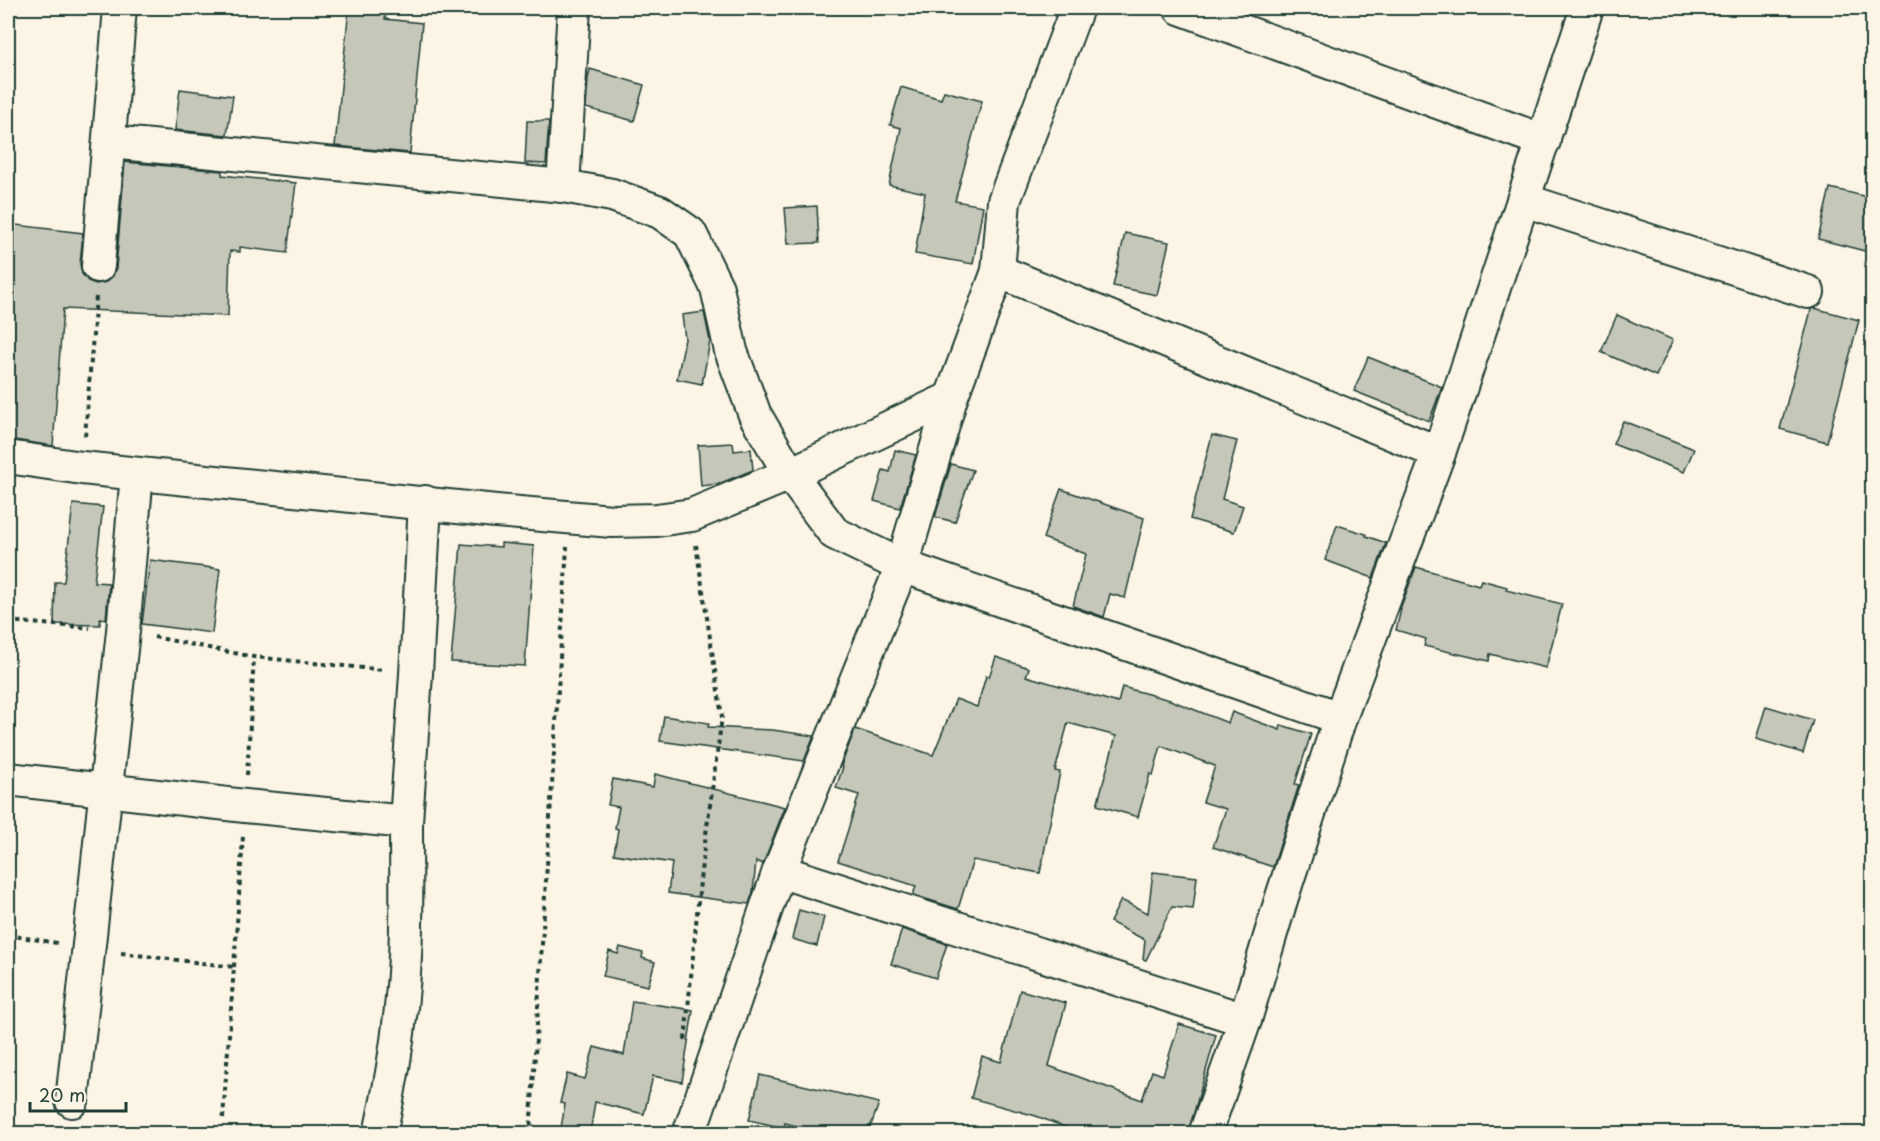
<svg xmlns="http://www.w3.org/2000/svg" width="1880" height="1141" viewBox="0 0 1880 1141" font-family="'Playpen Sans',sans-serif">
	<rect width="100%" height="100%" fill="#fcf5e5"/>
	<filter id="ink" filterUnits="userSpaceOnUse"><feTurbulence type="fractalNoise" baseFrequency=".0167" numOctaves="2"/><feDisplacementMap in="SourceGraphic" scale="12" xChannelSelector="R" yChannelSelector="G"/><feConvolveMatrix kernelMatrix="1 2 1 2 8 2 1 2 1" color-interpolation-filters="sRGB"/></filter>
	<g filter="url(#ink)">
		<g fill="#c5c7b9" stroke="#1f3d34" stroke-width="1.5">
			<path d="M349,8H387L385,19L422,23L410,153L335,146Z"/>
			<path d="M590,69L644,85L634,121L586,108L588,79Z"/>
			<path d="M901,87L941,99L944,91L982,101L955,201L983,206L973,264L915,254L925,193L889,185L901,128L890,125Z"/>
			<path d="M180,89L233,96L227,135L175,130Z"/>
			<path d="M527,121H549L546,164L525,163Z"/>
			<path d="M125,162L222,171V175L296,183L287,253L240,247V252L230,251L228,316L63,309L53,446L8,439V224L83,233L80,264L82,274L88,281L96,284L106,282L113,276L116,268Z"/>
			<path d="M1830,188L1872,198V219L1865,251L1818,239Z"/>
			<path d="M817,206L819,243L788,244L785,208Z"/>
			<path d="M1125,233L1169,242L1157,295L1113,286Z"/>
			<path d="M1814,308L1859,320L1827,442L1780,429L1811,310Z"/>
			<path d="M704,312L710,341L702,384L677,379L685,339L682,315Z"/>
			<path d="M1617,315L1673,340L1656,376L1601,352Z"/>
			<path d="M1368,357L1442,387L1429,421L1354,391Z"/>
			<path d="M1623,421L1694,449L1684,472L1613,444Z"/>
			<path d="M1212,435L1237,441L1222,499L1243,506L1234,532L1190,519Z"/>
			<path d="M733,443L734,451L751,449L753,470L718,484L701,486L698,445Z"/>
			<path d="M895,450L916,455L900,508L874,501L883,470L890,472Z"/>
			<path d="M951,464L973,470L955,522L935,517Z"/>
			<path d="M1061,489L1144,518L1125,598L1110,594L1104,617L1073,606L1086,554L1043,538Z"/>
			<path d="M73,504L103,507L94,582L109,583L106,619L100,618V625L54,624L55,582H64Z"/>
			<path d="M1337,525L1366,534V536L1386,543L1373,578L1325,560Z"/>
			<path d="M501,543L534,546L525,666L451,662L461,544L501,547Z"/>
			<path d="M150,560L220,569L212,633L142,624Z"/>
			<path d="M1416,567L1479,585L1481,580L1507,587L1506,590L1562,604L1546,668L1490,654L1489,661L1424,646L1426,639L1396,630L1401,609H1400Z"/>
			<path d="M996,657L1029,668L1026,676L1118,703L1122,687L1170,700L1228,723L1232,712L1280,730L1281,725L1311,734L1295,784L1299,785L1273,867L1213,847L1226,809L1203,802L1215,766L1161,746L1153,775L1150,774L1138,817L1097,805L1116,736L1068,723L1055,771L1060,772L1040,873L973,860L958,909L913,895L916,886L838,861L859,795L836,788L843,767L841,766L855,729L933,755L956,699L977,707L986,676L989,677Z"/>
			<path d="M1766,706L1813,720L1803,753L1756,739Z"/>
			<path d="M664,716L709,723L708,727L773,730L814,736L804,761L660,741Z"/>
			<path d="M655,774L785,807L763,864L756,861L753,892L749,904L668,893L672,863L614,854L618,829L615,828L619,807L608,805L613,779L653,787Z"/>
			<path d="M1153,872L1197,877L1193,909L1172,907L1146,960L1143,959L1145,940L1110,922L1121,900L1148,913Z"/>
			<path d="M799,910L824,917L817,946L792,939Z"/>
			<path d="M902,929L947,944L936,978L891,964Z"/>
			<path d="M620,947L643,953L642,958L655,962L648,986L603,976L609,951L618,954Z"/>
			<path d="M1020,990L1066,1003L1049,1066L1142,1100L1152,1071L1163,1075L1179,1024L1216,1035L1188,1134H1083L1036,1116L971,1098L982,1056L1001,1062Z"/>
			<path d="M632,1001L693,1010L682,1082L653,1076L644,1114L595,1102L590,1134H560L565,1104L560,1103L567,1074L585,1079L594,1047L624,1055Z"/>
			<path d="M760,1075L879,1103L868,1134H827L785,1123L784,1128L749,1120Z"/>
		</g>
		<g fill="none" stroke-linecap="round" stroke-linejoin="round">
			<g stroke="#1f3d34" stroke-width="36">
				<g id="minor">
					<path d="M1180,8L1544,141"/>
					<path d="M110,142L563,186L612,195L660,212L690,233L717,288L731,351L755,415L790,474L834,533L902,566L1340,718"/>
					<path d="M563,186L574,8"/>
					<path d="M1524,200L1808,292"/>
					<path d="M98,266L120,8"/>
					<path d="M998,271L1439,453"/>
					<path d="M8,457L82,468L496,511L612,521L657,520L692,515L790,474L951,398"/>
					<path d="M8,779L245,806L406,822C406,880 408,939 402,997C398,1043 390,1089 380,1134"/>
					<path d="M406,822L416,674L425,502"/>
					<path d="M779,871L1245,1020"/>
					<path d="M72,1101L123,631L137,474"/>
					<path d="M689,1134L779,871L902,566L951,398L998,271L1004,201L1077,8"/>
					<path d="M1205,1134L1245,1020L1281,900L1340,718L1439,453L1587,8"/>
				</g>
			</g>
			<g stroke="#1f3d34" stroke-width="4" stroke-dasharray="4.5 4.5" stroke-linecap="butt">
				<path d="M85,436L96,297"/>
				<path d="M8,621L90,628"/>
				<path d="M154,637L254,657L384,670"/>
				<path d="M247,775L254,657"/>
				<path d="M8,935L57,943"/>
				<path d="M121,953L234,967L223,1118"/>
				<path d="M234,967L243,836"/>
				<path d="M685,1040L701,871L722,717L696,545"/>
				<path d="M530,1134L567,547"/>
			</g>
			<use href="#minor" stroke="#fcf5e5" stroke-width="32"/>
		</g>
	</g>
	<rect width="1880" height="1141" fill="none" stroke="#fcf5e5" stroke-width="30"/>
	<rect x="15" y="15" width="1850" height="1111" fill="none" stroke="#1f3d34" stroke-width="2" filter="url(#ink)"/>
	<path d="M30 1102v9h96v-9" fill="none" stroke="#1f3d34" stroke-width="3"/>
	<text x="39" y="1102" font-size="18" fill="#1f3d34" stroke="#fcf5e5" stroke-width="4.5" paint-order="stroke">20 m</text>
</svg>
